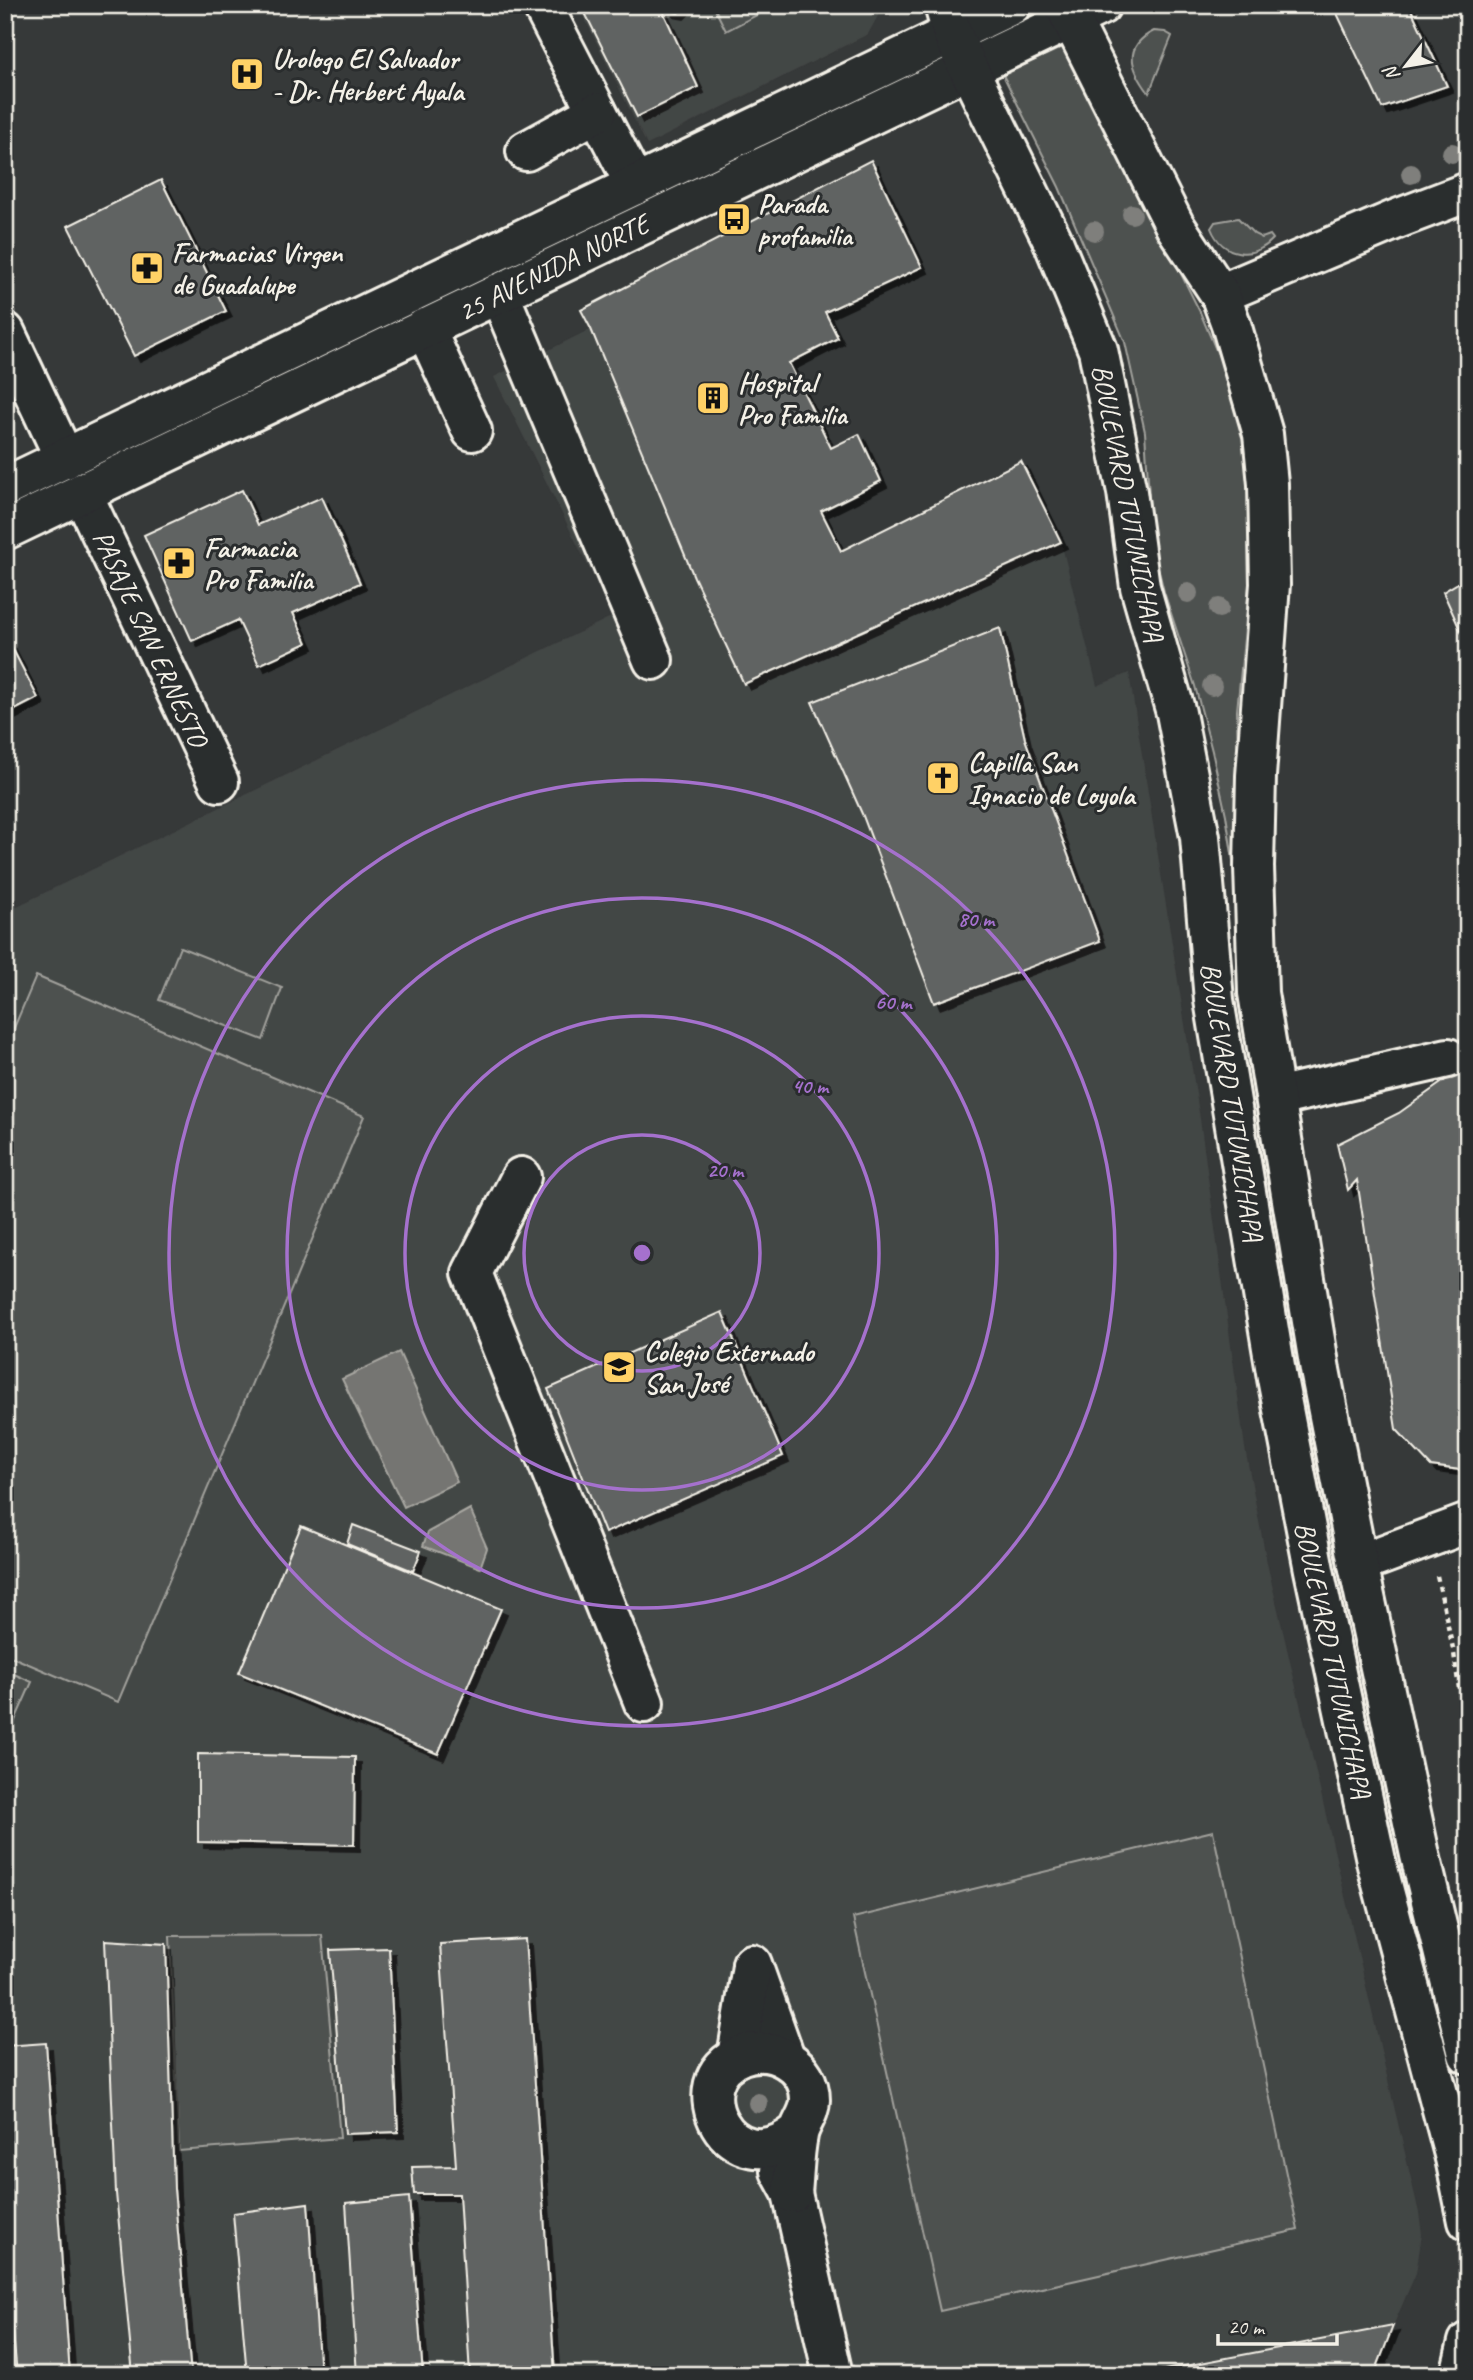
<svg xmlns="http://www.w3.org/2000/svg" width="1473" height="2380" viewBox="0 0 1473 2380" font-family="Caveat,sans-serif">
	<defs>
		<filter id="shadow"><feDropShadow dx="6" dy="6" stdDeviation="0" flood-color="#0009"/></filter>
	</defs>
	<rect width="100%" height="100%" fill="#363939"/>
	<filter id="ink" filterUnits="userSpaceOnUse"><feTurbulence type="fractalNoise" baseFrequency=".0143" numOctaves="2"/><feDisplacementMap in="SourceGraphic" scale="14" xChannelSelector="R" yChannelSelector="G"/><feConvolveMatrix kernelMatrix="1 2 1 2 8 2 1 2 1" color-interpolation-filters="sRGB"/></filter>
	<g filter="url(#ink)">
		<g fill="#434645">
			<path d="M578,5H884L868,34L647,145Z"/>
			<path d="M591,329L694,577L744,684L1061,542L1097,686L1129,673L1200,1119L1245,1448L1267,1563L1419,2213L1422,2234L1416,2273L1393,2326L1138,2375H5V912L613,616L494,377Z"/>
		</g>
		<g fill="#4e514f" stroke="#a1a19c" stroke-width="2">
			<path d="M713,5H776L726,31Z"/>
			<path d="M1154,31L1165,32L1172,36L1149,93C1131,69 1122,47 1154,31Z"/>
			<path d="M1067,45L1200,312L1225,371L1245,440L1248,468L1251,566L1237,711L1241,912L1226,815L1212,751L1195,686L1164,592L1157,563L1151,528L1145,432L1125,342L1059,187L1003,75Z"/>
			<path d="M1238,218L1254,234L1262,238L1270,235L1273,239C1253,261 1222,256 1211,228L1215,222Z"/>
			<path d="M180,947L282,988L263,1040L159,1000Z"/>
			<path d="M36,976L364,1116L118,1702L5,1654V1049Z"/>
			<path d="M5,1670L32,1682L5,1743Z"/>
			<path d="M1213,1831L1298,2230L940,2311L853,1918Z"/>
			<path d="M322,1935L340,2138L179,2151L170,1936Z"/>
		</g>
		<g fill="#757572" stroke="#a8a7a1" stroke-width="2">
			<path d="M399,1352L457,1482L404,1507L342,1379Z"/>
			<path d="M470,1509L487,1548L480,1568L423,1546L428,1532Z"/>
		</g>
		<g fill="#616362" stroke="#f4f1e8" stroke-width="2" filter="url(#shadow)">
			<path d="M581,5H660L698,87L637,117Z"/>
			<path d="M665,5H686L678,13L668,11Z"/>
			<path d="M1333,5H1409L1447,86L1382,108Z"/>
			<path d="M871,160L922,267L825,312L838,338L789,363L831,448L859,434L881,481L821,511L841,551L1021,461L1061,542L744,684L694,577L591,329L581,310Z"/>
			<path d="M161,180L226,311L134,356L68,226Z"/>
			<path d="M242,490L258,525L322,497L360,583L293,613L307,643L259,665L238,620L192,641L144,535Z"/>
			<path d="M1468,577V647L1443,592Z"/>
			<path d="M1000,628L1025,739L1100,941L934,1003L863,816L812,702Z"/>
			<path d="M5,634L38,698L5,715Z"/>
			<path d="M1468,1064V1471L1431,1466L1396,1429L1357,1180L1348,1190L1337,1144L1399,1113Z"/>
			<path d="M722,1312L783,1456L605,1533L548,1389Z"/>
			<path d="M353,1525L421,1551L413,1571L347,1544Z"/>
			<path d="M301,1526L501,1609L438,1754L239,1673Z"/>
			<path d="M198,1754L355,1757L354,1845L198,1842Z"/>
			<path d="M525,1939L555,2375H470L459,2194H414L412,2167L456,2166L440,1944Z"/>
			<path d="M105,1940L166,1944L174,2189L191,2375H133L116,2193Z"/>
			<path d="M389,1948L398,2132L345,2134L330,1950Z"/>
			<path d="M46,2043L70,2375H17L5,2247V2046Z"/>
			<path d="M409,2197L423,2375H357L346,2203Z"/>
			<path d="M308,2203L320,2375H247L233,2213Z"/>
			<path d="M1393,2326L1374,2375H1138Z"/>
		</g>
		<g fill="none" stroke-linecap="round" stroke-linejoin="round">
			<g stroke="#f4f1e8" stroke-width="44">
				<g id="minor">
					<path d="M542,5L635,185"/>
					<path d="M526,151L597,112"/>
					<path d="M499,293L653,660"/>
					<path d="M1220,294L1397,219L1468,192"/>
					<path d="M425,328L472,431"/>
					<path d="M5,332L65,459"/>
					<path d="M5,487L1011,5"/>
					<path d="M82,493L219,782"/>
					<path d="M5,530L1101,5"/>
					<path d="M1276,1097L1448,1058"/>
					<path d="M521,1177L472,1273L644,1703"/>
					<path d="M1358,1564L1468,1523"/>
					<path d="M752,1964L785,2057"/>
					<path d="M737,2057L752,1966"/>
					<path d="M780,2171L792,2193L833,2375"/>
					<path d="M792,2193C794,2174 794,2154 798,2135C800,2123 810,2114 810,2100C810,2065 773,2044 742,2055C677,2079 729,2189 798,2132"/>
				</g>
			</g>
			<g stroke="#f4f1e8" stroke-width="44">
				<g id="major">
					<path d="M944,5L952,33L968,68L1052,239L1098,350L1127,492L1140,587L1176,713L1200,837L1214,1000L1277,1378L1314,1570L1377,1865L1455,2158L1468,2221"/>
					<path d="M1064,5L1175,226L1220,294L1231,324L1263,434L1268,484L1270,584L1256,776L1254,867L1258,993L1320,1370L1358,1564L1420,1855L1468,2054"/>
					<path d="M1460,2375L1468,2342"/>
				</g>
			</g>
			<path stroke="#f4f1e8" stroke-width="4.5" stroke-dasharray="5 5" stroke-linecap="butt" d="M1437,1576L1454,1653L1468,1752"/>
			<use href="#minor" stroke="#2a2d2e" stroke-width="38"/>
			<use href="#major" stroke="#2a2d2e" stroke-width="38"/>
		</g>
		<g fill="#7f7f7c">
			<circle cx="1452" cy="153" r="10"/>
			<circle cx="1411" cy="174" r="10"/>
			<circle cx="1132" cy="214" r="10"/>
			<circle cx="1094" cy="231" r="10"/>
			<circle cx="1188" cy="593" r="10"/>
			<circle cx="1219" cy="608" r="10"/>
			<circle cx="1212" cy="686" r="10"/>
			<circle cx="758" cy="2103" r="10"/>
		</g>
	</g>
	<g fill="none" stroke="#a571cd" stroke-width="3.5">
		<circle cx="642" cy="1253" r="118"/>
		<circle cx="642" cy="1253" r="237"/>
		<circle cx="642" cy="1253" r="355"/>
		<circle cx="642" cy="1253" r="473"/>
	</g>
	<defs>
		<g id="hospital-square" transform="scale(1.75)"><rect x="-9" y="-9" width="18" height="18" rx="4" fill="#ffd166" stroke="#2a2d2e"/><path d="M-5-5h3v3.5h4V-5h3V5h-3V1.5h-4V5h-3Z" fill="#111"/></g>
		<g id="bus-square" transform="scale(1.75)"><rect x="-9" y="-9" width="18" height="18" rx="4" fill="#ffd166" stroke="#2a2d2e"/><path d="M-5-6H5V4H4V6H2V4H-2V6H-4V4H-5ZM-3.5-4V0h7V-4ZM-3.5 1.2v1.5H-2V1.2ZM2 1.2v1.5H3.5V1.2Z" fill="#111"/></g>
		<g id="pharmacy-square" transform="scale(1.75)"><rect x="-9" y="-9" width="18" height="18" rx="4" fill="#ffd166" stroke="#2a2d2e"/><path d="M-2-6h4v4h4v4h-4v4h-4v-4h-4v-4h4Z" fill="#111"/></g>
		<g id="building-square" transform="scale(1.75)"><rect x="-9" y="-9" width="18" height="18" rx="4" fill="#ffd166" stroke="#2a2d2e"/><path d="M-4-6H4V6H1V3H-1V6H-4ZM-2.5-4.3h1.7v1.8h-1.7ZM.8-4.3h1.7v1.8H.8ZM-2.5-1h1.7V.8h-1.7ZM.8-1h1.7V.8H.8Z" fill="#111"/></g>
		<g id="church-square" transform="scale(1.75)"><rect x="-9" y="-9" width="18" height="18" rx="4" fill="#ffd166" stroke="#2a2d2e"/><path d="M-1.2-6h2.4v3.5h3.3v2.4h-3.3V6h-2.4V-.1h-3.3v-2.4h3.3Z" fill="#111"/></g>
		<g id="school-square" transform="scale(1.75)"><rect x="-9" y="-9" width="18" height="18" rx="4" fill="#ffd166" stroke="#2a2d2e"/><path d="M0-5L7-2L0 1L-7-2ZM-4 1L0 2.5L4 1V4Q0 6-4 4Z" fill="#111"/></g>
	</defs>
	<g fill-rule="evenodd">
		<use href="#hospital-square" x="247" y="74"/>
		<use href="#bus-square" x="734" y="219"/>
		<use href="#pharmacy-square" x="147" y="268"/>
		<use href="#building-square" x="713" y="398"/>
		<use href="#pharmacy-square" x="179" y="563"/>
		<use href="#church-square" x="943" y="778"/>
		<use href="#school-square" x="619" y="1367"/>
	</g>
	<g text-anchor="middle" stroke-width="6" stroke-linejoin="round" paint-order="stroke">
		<g font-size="28" font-weight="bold" fill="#f4f1e8" stroke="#2a2d2e" text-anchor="start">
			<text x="272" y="68">Urologo El Salvador<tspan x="272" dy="32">- Dr. Herbert Ayala</tspan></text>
			<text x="758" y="213">Parada<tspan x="758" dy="32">profamilia</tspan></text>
			<text x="172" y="262">Farmacias Virgen<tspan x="172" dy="32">de Guadalupe</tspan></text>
			<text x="738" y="392">Hospital<tspan x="738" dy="32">Pro Familia</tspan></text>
			<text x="204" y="557">Farmacia<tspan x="204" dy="32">Pro Familia</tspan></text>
			<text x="968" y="772">Capilla San<tspan x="968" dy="32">Ignacio de Loyola</tspan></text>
			<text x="644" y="1361">Colegio Externado<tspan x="644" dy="32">San José</tspan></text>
		</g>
		<g font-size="28" fill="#f4f1e8" stroke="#2a2d2e">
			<text transform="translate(553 267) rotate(-26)" y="10">25 AVENIDA NORTE</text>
			<text transform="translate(1129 503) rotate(79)" y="10">BOULEVARD TUTUNICHAPA</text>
			<text transform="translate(151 638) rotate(65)" y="10">PASAJE SAN ERNESTO</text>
			<text transform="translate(1233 1102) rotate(81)" y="10">BOULEVARD TUTUNICHAPA</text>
			<text transform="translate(1334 1660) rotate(78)" y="10">BOULEVARD TUTUNICHAPA</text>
		</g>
	</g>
	<circle cx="642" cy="1253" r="10" fill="#a571cd" stroke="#2a2d2e" stroke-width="3.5"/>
	<g font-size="21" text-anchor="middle" font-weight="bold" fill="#a571cd" stroke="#2a2d2e" stroke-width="6" stroke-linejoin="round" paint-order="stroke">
		<text x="976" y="926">80 m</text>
		<text x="893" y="1009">60 m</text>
		<text x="810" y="1093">40 m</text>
		<text x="725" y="1177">20 m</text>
	</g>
	<rect width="1473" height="2380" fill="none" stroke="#2a2d2e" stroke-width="28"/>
	<rect x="14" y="14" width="1445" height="2352" fill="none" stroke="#f4f1e8" stroke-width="2.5" filter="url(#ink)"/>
	<g transform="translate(1406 66) rotate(239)" stroke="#2a2d2e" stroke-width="5" paint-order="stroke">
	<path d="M0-5L12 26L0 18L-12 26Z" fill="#f4f1e8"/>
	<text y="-10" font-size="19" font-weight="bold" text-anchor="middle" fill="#f4f1e8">N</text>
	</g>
	<path d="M1218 2334v10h119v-10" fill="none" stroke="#f4f1e8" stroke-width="3.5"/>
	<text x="1228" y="2334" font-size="21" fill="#f4f1e8" stroke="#2a2d2e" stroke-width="5" paint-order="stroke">20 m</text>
</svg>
